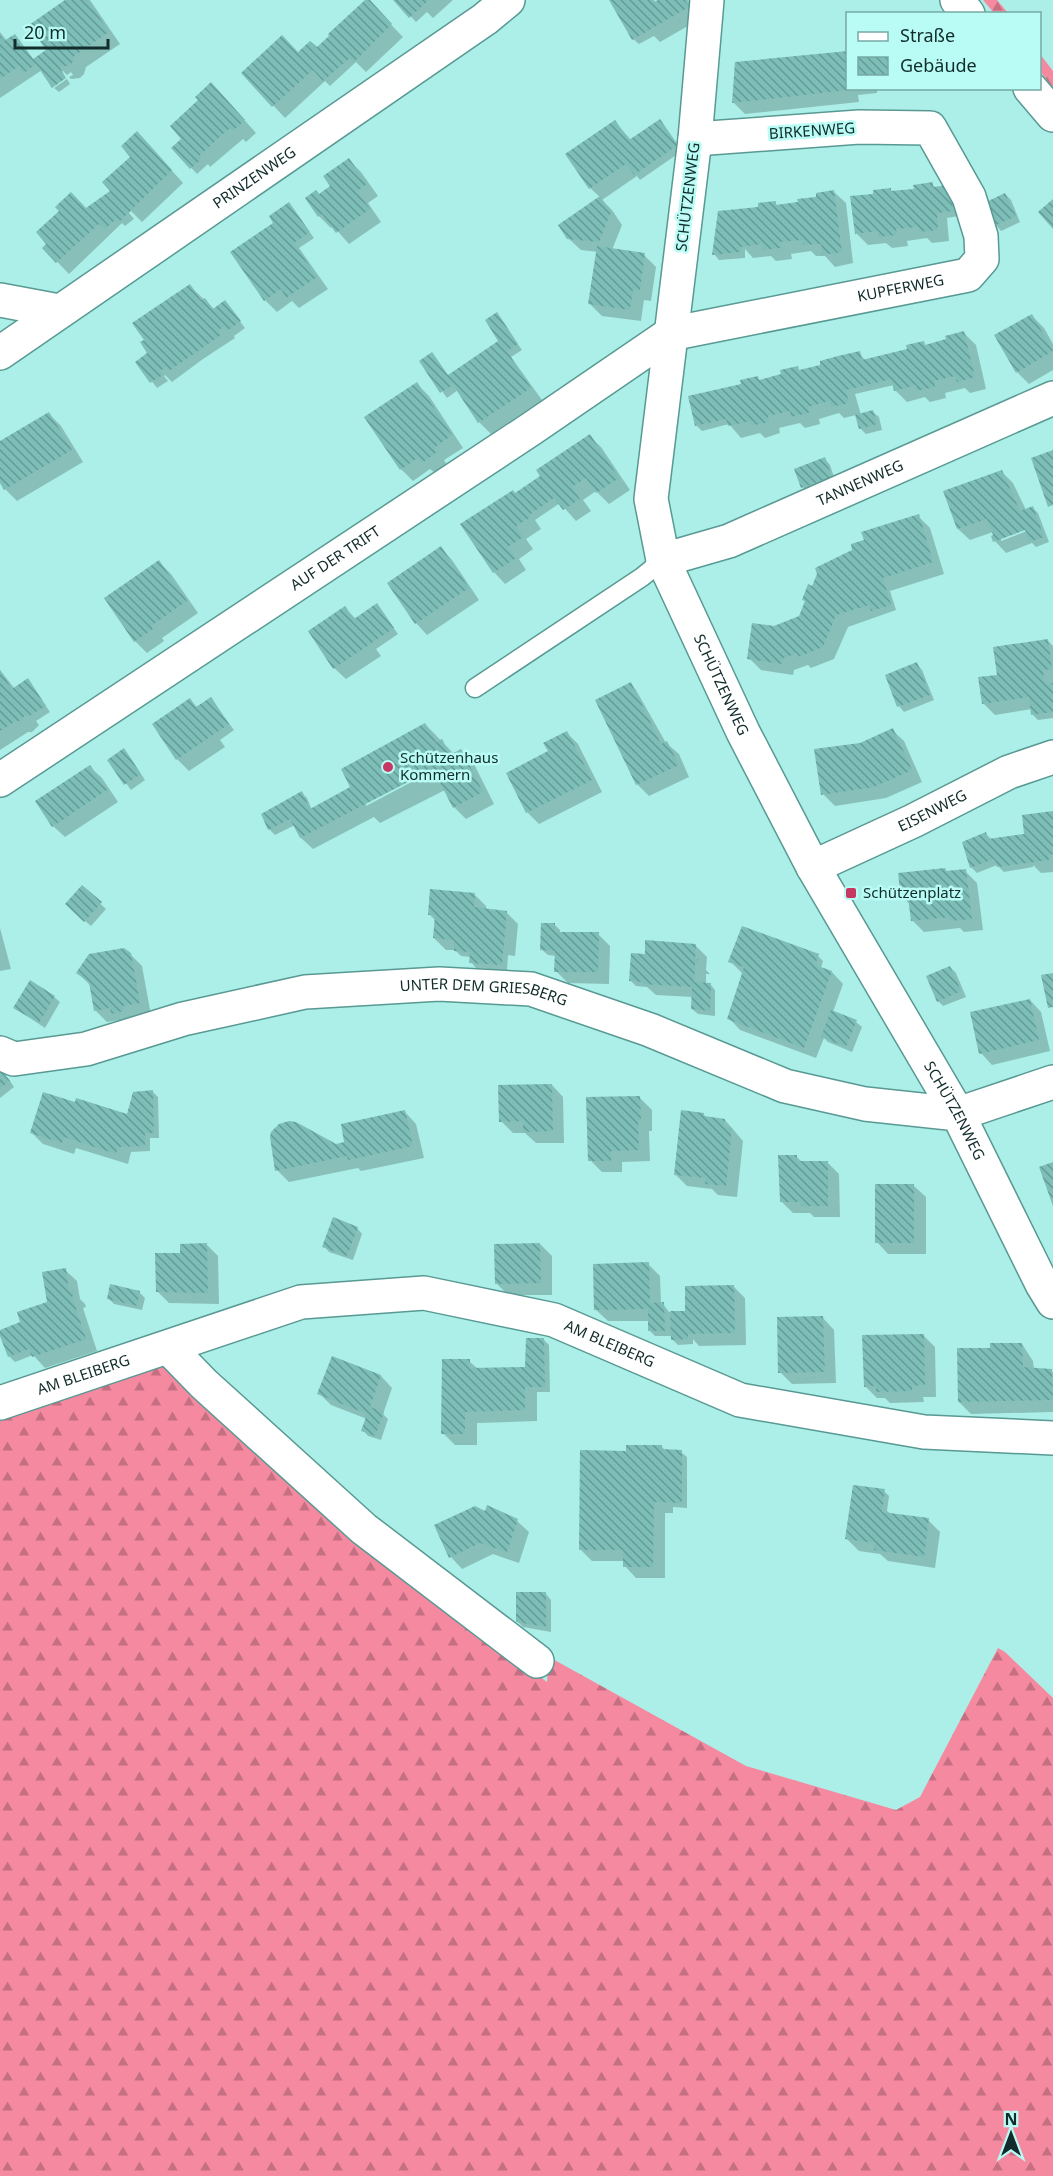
<svg xmlns="http://www.w3.org/2000/svg" width="1053" height="2176" viewBox="0 0 1053 2176" font-family="'Noto Sans',sans-serif">
	<defs>
		<pattern id="forest-firs" width="22" height="20" patternUnits="userSpaceOnUse" patternTransform="scale(1.5)"><rect width="22" height="20" fill="#f5899f"/><path d="M5 1l3.5 6h-7zM16 11l3.5 6h-7z" fill="#c57082"/></pattern>
		<pattern id="building-back-hatch" width="6" height="6" patternUnits="userSpaceOnUse" patternTransform="scale(1.5)"><rect width="6" height="6" fill="#7dbfb8"/><path d="M-1 5l2 2M0 0l6 6M5-1l2 2" fill="none" stroke="#659b96"/></pattern>
	</defs>
	<rect width="100%" height="100%" fill="#acefe8"/>
	<g fill="url(#forest-firs)">
		<path d="M983,0H997L1008,13H994Z"/>
		<path d="M1040,54L1053,71V88L1040,71Z"/>
		<path d="M158,1362L377,1555L547,1682L549,1657L746,1766L896,1810L920,1797L998,1648L1005,1652L1053,1698V2176H0V1421L10,1414Z"/>
	</g>
	<g fill="#0003" fill-rule="evenodd">
		<path d="M68,0H90L120,44L86,67L84,74L80,78L71,79L69,77L73,75L71,72L67,75L63,71L42,70L0,98V32L7,41L15,35L34,60L48,50Z"/>
		<path d="M367,0L403,37L366,72L356,62L330,86L325,81L285,118L243,73L317,49Z"/>
		<path d="M395,0H453L433,18L427,12L416,22Z"/>
		<path d="M610,0H654L656,3L661,0H688L700,19L660,42L654,36L639,44L633,39Z"/>
		<path d="M67,79L70,84L59,92L54,88Z"/>
		<path d="M848,88H877V93L858,95L859,102L745,114L733,102Z"/>
		<path d="M223,96L256,133L246,142L243,139L210,167L208,164L197,174L173,148Z"/>
		<path d="M660,121L682,151L640,180L637,176L602,200L612,210L622,225L612,250L644,255L656,267L651,301L644,300L641,321L602,316L590,304L598,252L581,250L568,238L601,198L590,188L615,122L631,140Z"/>
		<path d="M149,145L183,183L142,222L131,211L129,213L134,219L125,226L122,223L69,274L44,248L87,210L110,193Z"/>
		<path d="M349,160L361,172L378,196L368,203L381,222L349,244L333,226L331,228L319,216L320,195L332,187Z"/>
		<path d="M932,184L936,188L950,187L958,216L947,218L949,241L932,243L927,238L907,241L908,246L892,248L886,243L868,245L856,233L875,195L891,190L893,192L915,190Z"/>
		<path d="M834,192L846,203L853,263L835,267L825,256H816L811,251L791,254L792,259L776,261L771,256L753,258L745,249V258L719,260L714,254L760,208L775,203L778,206L818,198Z"/>
		<path d="M1005,194L1011,200L1020,222L1001,231L996,225Z"/>
		<path d="M289,204L314,238L299,248L328,289L299,308L292,301L277,312L265,300L232,253L275,223Z"/>
		<path d="M190,286L214,309L225,302L245,328L234,336L235,338L203,359L172,382L165,375L164,376L168,381L157,388L137,362L147,355Z"/>
		<path d="M497,314L522,350L511,357L542,400L491,434L479,422L458,390L447,398L421,361L432,354L448,376L498,343Z"/>
		<path d="M1032,316L1044,328L1053,344V370L1029,384L1017,372Z"/>
		<path d="M964,333L976,345L986,389L970,393L965,388L945,393L946,398L930,402L925,397L907,402L895,390L894,385L855,394L861,415L873,412L879,417L882,430L866,434L860,428L856,415L844,418L839,413L819,419L820,424L805,428L800,423L779,428L780,433L765,438L760,433L741,438L729,424L702,431L696,425L743,385L757,378L760,381L783,375L797,368L800,371L822,366L859,353L865,360L909,350L923,343L926,346L948,341Z"/>
		<path d="M417,384L429,396L463,448L444,460L447,465L435,473L430,469L413,481L401,469Z"/>
		<path d="M49,414L61,426L83,462L17,501L5,489L0,480V443Z"/>
		<path d="M589,436L601,447L630,490L609,504L596,491L583,500L591,511L576,521L560,503L535,520L541,529L526,539L533,549L519,559L526,570L505,584L494,572L515,494L542,477Z"/>
		<path d="M825,459L830,465L836,483L808,493L803,487Z"/>
		<path d="M1001,471L1013,483L1026,510L1033,508L1038,513L1049,542L1036,547L1032,543L1006,553L995,541L993,532L970,540L958,529L945,492ZM1026,528L1027,531L1001,541V537Z"/>
		<path d="M918,516L930,528L944,574L890,591L896,610L848,627L834,659L811,668L808,665L794,670L793,675L761,670L749,658L775,627L800,617L813,588L852,552L866,541Z"/>
		<path d="M441,548L452,560L479,600L427,635L416,623Z"/>
		<path d="M159,562L171,574L198,613L162,638L164,641L147,653L135,641L106,598Z"/>
		<path d="M377,605L398,634L376,649L381,656L346,679L334,668L345,608L356,619Z"/>
		<path d="M1047,640L1053,646V718L1038,720L1033,715L1032,709L995,715L983,703L998,676Z"/>
		<path d="M917,664L922,670L934,700L904,712L899,706Z"/>
		<path d="M0,670L15,689L28,680L50,712L36,721L39,725L32,732H28L0,750Z"/>
		<path d="M631,684L636,690L666,743L679,754L689,777L649,796L637,784Z"/>
		<path d="M211,699L234,730L220,740L225,747L189,771L177,759L190,700L198,708Z"/>
		<path d="M425,724L454,754L461,751L473,762L494,804L466,819L454,807L445,790L380,823L374,817L313,849L301,838L295,825L275,835L269,829L301,792L307,798L312,810L352,788ZM439,765L440,767L366,806V802Z"/>
		<path d="M892,730L904,741L922,782L886,798L835,806L823,794Z"/>
		<path d="M567,733L578,744L602,792L539,824L527,812L550,752Z"/>
		<path d="M129,756L145,780L131,790L109,760Z"/>
		<path d="M90,767L102,778L118,802L65,837L53,826Z"/>
		<path d="M1053,812V872L1041,873L1033,865V867L1004,872L997,865L977,873L971,867L986,834L992,840L1024,835Z"/>
		<path d="M945,869L948,873L965,871L977,883L983,930L964,932L960,928L924,932L912,920L911,905L903,898Z"/>
		<path d="M82,887L106,909L91,926L72,910Z"/>
		<path d="M474,894L486,906V910L506,912L518,924L515,956L508,955L507,970L476,968L471,962V957L461,956L455,950H446L434,938L436,921L429,914Z"/>
		<path d="M554,924L560,930V933L598,934L610,946L609,984L568,983L556,971V956L548,955L542,950Z"/>
		<path d="M0,928L11,969L0,971Z"/>
		<path d="M695,945L707,957L706,970L710,974H706V984H710L715,990V1016L698,1014L692,1009L693,997L656,995L647,987L636,986L631,981L646,955Z"/>
		<path d="M130,954L142,966L151,1015L125,1025L120,1020L107,1022L95,1010L91,986L78,973Z"/>
		<path d="M818,956L823,961L821,968L832,972L843,984L833,1012L856,1022L862,1027L852,1052L828,1042L824,1038L816,1058L740,1030L729,1018L743,974L730,961Z"/>
		<path d="M950,967L956,973L966,997L943,1006L938,1001Z"/>
		<path d="M54,997L60,1002L45,1028L15,1008Z"/>
		<path d="M1030,1000L1041,1012L1050,1051L992,1065L981,1053Z"/>
		<path d="M0,1074L8,1078L14,1087L0,1098Z"/>
		<path d="M552,1085L563,1097L564,1143H536L525,1133H513L501,1121Z"/>
		<path d="M152,1091L158,1097L159,1138H150V1151L131,1152L128,1164L76,1148L74,1154L43,1144L32,1133L76,1103L126,1115Z"/>
		<path d="M640,1098L652,1110V1131H649L650,1161L622,1162V1172H602L590,1160Z"/>
		<path d="M405,1112L416,1124L424,1158L361,1171L358,1168L289,1182L277,1170L335,1145L346,1143Z"/>
		<path d="M703,1114L707,1118L725,1120L743,1141L737,1197L718,1195L712,1189L687,1186L675,1174Z"/>
		<path d="M796,1156L803,1163L827,1162L839,1174L840,1217H814L810,1213H793L781,1201Z"/>
		<path d="M914,1186L926,1197V1254H888L877,1242Z"/>
		<path d="M357,1228L362,1234L353,1260L329,1252L324,1246Z"/>
		<path d="M206,1244L218,1256L219,1304L169,1303L157,1291L181,1254Z"/>
		<path d="M540,1244L552,1256V1295H508L496,1283Z"/>
		<path d="M648,1264L660,1276L661,1304H663L669,1312H685L733,1286L745,1298L746,1345L699,1346L693,1339V1344L678,1345L672,1339V1336H655L650,1331V1321H608L596,1310Z"/>
		<path d="M65,1270L77,1281L80,1299L85,1304L86,1307L83,1308L97,1351L45,1368L33,1355L15,1362L9,1356L0,1331L24,1328L48,1303Z"/>
		<path d="M139,1292L145,1298L142,1310L114,1304L109,1299Z"/>
		<path d="M823,1318L834,1330L836,1383L792,1384L780,1372Z"/>
		<path d="M923,1335L935,1347L936,1397H923L924,1402L890,1403L885,1398H877L865,1386Z"/>
		<path d="M544,1340L549,1345L550,1392H537V1421L477,1423V1445H455L443,1433L469,1361L478,1369L525,1368Z"/>
		<path d="M1022,1344L1033,1361L1034,1369L1053,1372V1412L971,1414L959,1402L992,1349Z"/>
		<path d="M333,1358L381,1376L392,1388L383,1414L388,1419L381,1440L368,1436L363,1430L367,1419L331,1405L319,1393Z"/>
		<path d="M662,1447L666,1451L681,1452L687,1457V1508L673,1507V1513H665V1578H636L625,1566V1561H592L580,1549L627,1452Z"/>
		<path d="M884,1491L889,1496L887,1511L891,1514L928,1520L940,1532L935,1568L888,1561L880,1554L859,1551L847,1539Z"/>
		<path d="M485,1513L517,1521L529,1532L519,1563L493,1554L462,1569L451,1557Z"/>
		<path d="M546,1594L551,1600V1632L523,1627L518,1622Z"/>
	</g>
	<g fill="url(#building-back-hatch)">
		<path d="M65,0H88L109,32L74,56L73,62L68,66H59L66,78L52,88L36,64L24,73L19,66L0,79V35L4,41L15,34L33,59L46,50L29,25Z"/>
		<path d="M365,0H370L392,24L354,62L350,58L323,81L313,70L272,107L241,73L282,35L298,52L310,41L317,47L329,36L328,34Z"/>
		<path d="M393,0H429L409,18Z"/>
		<path d="M609,0H651L652,3L658,0H685L689,7L632,40Z"/>
		<path d="M848,51V90L732,103L735,62Z"/>
		<path d="M211,82L245,120L233,131L230,128L223,134L199,156L202,159L190,169L171,148L181,139L170,126L198,100L195,97Z"/>
		<path d="M660,119L678,145L634,175L626,164L589,189L565,154L615,120L629,140Z"/>
		<path d="M137,131L172,170L119,222L116,219L105,229L99,224L56,263L42,248L46,244L36,232L59,211L55,207L71,192L86,208L110,191L102,182L130,157L121,146Z"/>
		<path d="M349,158L367,184L357,191L370,209L336,233L322,214L318,217L305,198L316,190L319,194L330,186L323,176Z"/>
		<path d="M933,182V187L950,185L953,211L937,213L938,230L919,232L918,227L896,229L897,235L878,237V231L855,234L850,196L873,194V190L891,188V191L914,189L913,185Z"/>
		<path d="M834,190L842,252L822,255L821,244L803,245L802,240L780,242L781,248L763,250L762,244L740,247L741,252L712,255L718,211L758,207V203L776,201V205L798,202L797,199L816,197V193Z"/>
		<path d="M1005,193L1016,216L994,226L984,203Z"/>
		<path d="M600,196L611,212L599,242L567,239L558,225Z"/>
		<path d="M1053,199V229L1038,212Z"/>
		<path d="M289,202L310,232L294,243L317,277L286,298L281,289L264,301L230,252L273,223L269,216Z"/>
		<path d="M597,246L645,253L640,290L633,289L630,310L588,304Z"/>
		<path d="M190,284L201,300L205,298L213,309L225,300L241,321L227,331L224,327L218,330L221,335L169,371L166,367L160,371L163,375L150,383L135,362L147,353L140,342L144,340L132,323Z"/>
		<path d="M497,312L518,344L507,351L531,388L478,423L453,385L440,393L419,361L432,352L448,375L498,341L485,320Z"/>
		<path d="M1032,314L1053,351L1016,373L994,335Z"/>
		<path d="M964,331L975,377L957,382L955,376L934,381L935,387L917,391L916,385L894,391L891,379L846,390L849,403L831,407L829,401L808,407L809,413L791,417L790,411L768,416L769,422L751,426L750,421L728,426L726,419L695,426L688,396L741,384L740,380L758,376L759,380L781,374L780,370L798,366L799,370L820,365V361L838,356L860,351L862,360L907,349L906,345L924,341L925,345L946,339L945,336Z"/>
		<path d="M417,382L452,435L434,448L437,452L422,463L419,457L400,470L364,417Z"/>
		<path d="M873,410L877,424L859,429L855,415Z"/>
		<path d="M49,412L72,450L4,490L0,483V441Z"/>
		<path d="M590,434L619,478L596,493L586,478L572,487L580,499L563,510L554,498L529,515L531,517L516,526L523,537L508,547L516,558L493,573L460,524L513,490L515,493L540,476L536,470Z"/>
		<path d="M1053,450V505L1048,507L1031,458Z"/>
		<path d="M825,457L832,477L801,488L794,469Z"/>
		<path d="M1002,470L1020,511L1033,506L1044,537L1029,542L1025,530L993,542L991,536L993,535L987,519L957,529L943,491Z"/>
		<path d="M919,514L933,562L883,578L891,605L871,611L869,605L836,615L823,647L798,657L797,653L782,659V664L747,659L752,623L774,626L799,616L805,601L802,600L808,584L812,586L817,574L815,568L852,550L851,544L864,540L861,532Z"/>
		<path d="M441,546L469,588L415,624L387,583Z"/>
		<path d="M159,560L187,601L151,626L153,629L134,642L104,598Z"/>
		<path d="M377,603L394,628L333,669L308,631L345,606L354,619Z"/>
		<path d="M1048,639L1052,669L1043,670L1045,684L1053,683V712L1031,715L1029,697L982,704L978,677L997,675L993,647Z"/>
		<path d="M917,662L930,695L897,707L885,675Z"/>
		<path d="M0,670L12,689L28,678L46,706L29,716L28,713L19,721H16L0,731Z"/>
		<path d="M631,682L661,744L667,741L679,765L636,785L595,700Z"/>
		<path d="M211,697L229,724L176,760L152,724L190,698L196,707Z"/>
		<path d="M425,723L436,742L442,739L450,755L461,749L483,792L453,808L433,769L300,838L290,819L268,830L261,814L302,791L310,809L350,787L341,769Z"/>
		<path d="M893,728L912,770L874,787L821,795L814,749L860,743Z"/>
		<path d="M567,731L592,780L526,813L506,773L548,751L543,743Z"/>
		<path d="M124,748L141,774L124,785L107,760Z"/>
		<path d="M90,765L107,790L52,827L35,801Z"/>
		<path d="M1053,811V854L1048,855L1049,860L997,867L994,859L970,868L962,842L986,832L988,839L1024,834L1022,815Z"/>
		<path d="M945,868L946,871L966,869L972,919L950,921V917L911,921L908,897L901,898L898,873Z"/>
		<path d="M82,885L102,902L84,922L65,904Z"/>
		<path d="M430,889L475,893L474,907L507,911L502,965L469,963L470,952L454,951V940L433,938L435,915H428Z"/>
		<path d="M541,923H555V932H599L598,972H554L555,951L540,950Z"/>
		<path d="M742,926L819,954L815,965L832,971L804,1048L727,1019L744,967L728,962Z"/>
		<path d="M645,940L696,944L695,959H698V963H695L694,982L711,983L710,1011L691,1009L692,987L643,984V982L629,981L631,953L645,954Z"/>
		<path d="M124,948L131,953L140,1003L123,1006L124,1011L111,1014L110,1008L94,1011L89,982L76,973L89,954Z"/>
		<path d="M950,966L961,991L937,1002L926,976Z"/>
		<path d="M1053,973V1007L1048,1008L1041,975Z"/>
		<path d="M30,980L55,996L39,1023L13,1008Z"/>
		<path d="M1030,999L1039,1040L979,1054L970,1012Z"/>
		<path d="M831,1010L857,1020L846,1047L821,1037Z"/>
		<path d="M2,1071L10,1081L0,1088V1072Z"/>
		<path d="M552,1084L553,1131L523,1132V1121L499,1122L498,1085Z"/>
		<path d="M153,1090L154,1133H145V1146L118,1147L116,1154L64,1137L62,1143L30,1133L43,1092L75,1102L76,1098L127,1114L133,1092Z"/>
		<path d="M640,1096L641,1120H638L639,1150L611,1151V1161H588L586,1097Z"/>
		<path d="M405,1110L413,1146L348,1160L347,1156L275,1171L270,1137L271,1132L279,1124L289,1121L296,1122L336,1144L344,1142L341,1124Z"/>
		<path d="M681,1110L704,1113V1116L725,1119L724,1127L732,1128L726,1186L705,1184L706,1178L674,1175Z"/>
		<path d="M778,1155H797V1161H828V1206H801V1202H780Z"/>
		<path d="M1053,1162V1206L1039,1167Z"/>
		<rect x="875" y="1184" width="39" height="59"/>
		<path d="M333,1217L358,1227L347,1256L322,1247Z"/>
		<path d="M207,1243L208,1293L156,1292L155,1253H180V1244Z"/>
		<path d="M540,1243L541,1283L495,1284L494,1244Z"/>
		<path d="M649,1262L650,1303L664,1302L665,1331H648V1309L594,1310L593,1264Z"/>
		<path d="M66,1268L69,1292L73,1290L75,1295L72,1296L86,1339L32,1357L29,1349L8,1357L0,1336V1330L20,1322L17,1312L47,1302L42,1272Z"/>
		<path d="M110,1284L140,1291L137,1306L107,1299Z"/>
		<path d="M734,1285L735,1333L688,1334V1339L671,1340L670,1311H685V1286Z"/>
		<path d="M823,1316L825,1372L778,1373L777,1317Z"/>
		<path d="M924,1334L925,1385L912,1386V1391L876,1392V1386L864,1387L862,1335Z"/>
		<path d="M526,1338H544L545,1387H525V1410L465,1412V1434H441L442,1359H470V1368L525,1367Z"/>
		<path d="M990,1343H1022L1023,1367L1052,1369L1053,1400L958,1402L957,1348H990Z"/>
		<path d="M332,1356L381,1375L370,1407L384,1412L375,1436L361,1431L367,1414L317,1394Z"/>
		<path d="M626,1445H662V1449L682,1450V1503L654,1502L653,1567H623V1550H579L580,1450L626,1451Z"/>
		<path d="M853,1485L885,1489L882,1512L929,1518L924,1557L874,1550L875,1543L845,1539Z"/>
		<path d="M487,1505L518,1519L507,1552L480,1543L449,1558L434,1525L475,1506L485,1511Z"/>
		<path d="M516,1592H546V1627L516,1622Z"/>
	</g>
	<g fill="none" stroke-linecap="round" stroke-linejoin="round">
		<g stroke="#589993" stroke-width="21">
			<path id="service" d="M475,688L642,577L663,560"/>
		</g>
		<g stroke="#589993" stroke-width="36">
			<g id="minor">
				<path id="s1" d="M707,0L695,139L651,499L663,560L743,732L813,867L958,1114L1042,1284L1053,1302"/>
				<path d="M957,0L968,14"/>
				<path d="M1030,88L1053,115"/>
				<path d="M0,300L59,311"/>
				<path id="s2" d="M0,353L485,19L508,0"/>
				<path id="s3" d="M663,560L729,541L1053,398"/>
				<path id="s4" d="M0,780L531,429L670,334L968,275L982,259L981,236L969,197L930,128L859,127L695,139"/>
				<path id="s5" d="M813,867L913,821L1009,772L1053,757"/>
				<path id="s6" d="M0,1053L14,1059L86,1049L183,1019L305,992L439,984L531,989L650,1030L785,1086L865,1104L958,1114L1053,1082"/>
				<path d="M169,1348L204,1384L364,1529L537,1661"/>
				<path id="s7" d="M0,1403L301,1302L424,1293L554,1320L740,1400L924,1432L1053,1438"/>
			</g>
		</g>
		<use href="#service" stroke="#fff" stroke-width="18"/>
		<use href="#minor" stroke="#fff" stroke-width="33"/>
	</g>
	<g fill="#c63862" stroke="#b9fcf5" stroke-width="2">
		<circle cx="388" cy="767" r="6"/>
		<rect x="845" y="887" width="12" height="12" rx="3"/>
	</g>
	<g text-anchor="middle" stroke-width="5" stroke-linejoin="round" paint-order="stroke">
		<g font-size="15" fill="#112c2a" stroke="#b9fcf5">
			<text transform="translate(812 131) rotate(-4)" y="5">BIRKENWEG</text>
			<text dy="5" stroke="none"><textPath href="#s2" startOffset="309">PRINZENWEG</textPath></text>
			<text transform="translate(688 197) rotate(-83)" y="5">SCHÜTZENWEG</text>
			<text dy="5" stroke="none"><textPath href="#s4" startOffset="1040">KUPFERWEG</textPath></text>
			<text dy="5" stroke="none"><textPath href="#s3" startOffset="212">TANNENWEG</textPath></text>
			<text dy="5" stroke="none"><textPath href="#s4" startOffset="402">AUF DER TRIFT</textPath></text>
			<text dy="5" stroke="none"><textPath href="#s1" startOffset="702">SCHÜTZENWEG</textPath></text>
			<text dy="5" stroke="none"><textPath href="#s5" startOffset="132">EISENWEG</textPath></text>
			<text dy="5" stroke="none"><textPath href="#s6" startOffset="494">UNTER DEM GRIESBERG</textPath></text>
			<text dy="5" stroke="none"><textPath href="#s1" startOffset="1188">SCHÜTZENWEG</textPath></text>
			<text dy="5" stroke="none"><textPath href="#s7" startOffset="634">AM BLEIBERG</textPath></text>
			<text dy="5" stroke="none"><textPath href="#s7" startOffset="88">AM BLEIBERG</textPath></text>
		</g>
		<g font-size="15" fill="#112c2a" stroke="#b9fcf5" text-anchor="start">
			<text x="400" y="763">Schützenhaus<tspan x="400" dy="17">Kommern</tspan></text>
			<text x="863" y="898">Schützenplatz</text>
		</g>
	</g>
	<rect x="846" y="12" width="195" height="78" fill="#b9fcf5" stroke="#76a9a4" stroke-width="1.5"/>
	<rect x="858" y="32" width="30" height="9" fill="#ffffff" stroke="#76a9a4" stroke-width="1.5"/>
	<text x="900" y="42" font-size="18" fill="#112c2a">Straße</text>
	<rect x="858" y="57" width="30" height="18" fill="url(#building-back-hatch)" stroke="#76a9a4" stroke-width="1.5"/>
	<text x="900" y="72" font-size="18" fill="#112c2a">Gebäude</text>
	<g transform="translate(1011 2134)" stroke="#b9fcf5" stroke-width="4.5" paint-order="stroke">
	<path d="M0-4.5L10 22L0 15L-10 22Z" fill="#112c2a"/>
	<text y="-9" font-size="16" font-weight="bold" text-anchor="middle" fill="#112c2a">N</text>
	</g>
	<path d="M15 39v9h93v-9" fill="none" stroke="#112c2a" stroke-width="3"/>
	<text x="24" y="39" font-size="18" fill="#112c2a" stroke="#b9fcf5" stroke-width="4.5" paint-order="stroke">20 m</text>
</svg>
